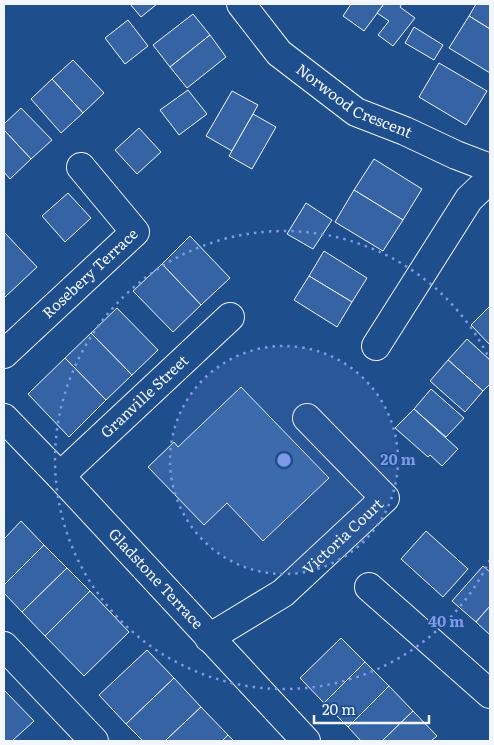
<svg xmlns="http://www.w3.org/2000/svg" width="494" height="745" viewBox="0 0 494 745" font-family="Literata,serif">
	<rect width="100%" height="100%" fill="#1f4e8c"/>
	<g fill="#3563a3" stroke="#f2f6ff">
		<path d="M130,4H157L141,17Z"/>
		<path d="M351,4H384L364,31L343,16Z"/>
		<path d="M384,4H402L400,7L415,18L393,46L378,35L389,21L377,13Z"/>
		<path d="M476,4H490V29L469,16Z"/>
		<path d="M193,14L210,35L170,67L153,45Z"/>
		<path d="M469,16L490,29V73L449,48Z"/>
		<path d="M128,20L148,46L125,64L105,38Z"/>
		<path d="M414,27L443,45L434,60L405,43Z"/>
		<path d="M210,35L226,57L187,88L170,67Z"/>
		<path d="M73,60L104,93L83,113L52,79Z"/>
		<path d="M439,63L487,91L466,125L419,97Z"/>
		<path d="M52,79L83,113L61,133L31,99Z"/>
		<path d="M188,90L207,114L179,135L160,110Z"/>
		<path d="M232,91L258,105L232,151L206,136Z"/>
		<path d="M21,108L52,140L31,159L4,130V124Z"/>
		<path d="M253,114L276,127L252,169L229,156Z"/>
		<path d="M139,128L161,152L137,174L115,150Z"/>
		<path d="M4,130L31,159L10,179L4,172Z"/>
		<path d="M374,159L422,189L403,220L354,190Z"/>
		<path d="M354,190L403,220L383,251L335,222Z"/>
		<path d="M68,193L91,218L65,242L42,216Z"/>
		<path d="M306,203L332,220L313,249L287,234Z"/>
		<path d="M4,232L37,267L4,298Z"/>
		<path d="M190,236L230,278L201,305L162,264Z"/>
		<path d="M324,251L367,278L352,302L309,276Z"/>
		<path d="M162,264L201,305L173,332L133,291Z"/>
		<path d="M309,276L352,302L337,327L294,300Z"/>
		<path d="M490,306V345L471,325Z"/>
		<path d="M117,308L158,350L132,375L91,333Z"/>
		<path d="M91,333L132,375L106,400L65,358Z"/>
		<path d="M467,339L490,360V384L483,391L448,360Z"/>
		<path d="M65,358L106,400L69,437L28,394Z"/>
		<path d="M448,360L483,391L465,412L430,381Z"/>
		<path d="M241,387L329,478L263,541L227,503L204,525L148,467L174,442L178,447Z"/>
		<path d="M431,389L464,418L446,437L414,409Z"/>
		<path d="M414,409L458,449L442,466L430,455L428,457L395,428Z"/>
		<path d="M21,521L44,545L4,585V539Z"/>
		<path d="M426,531L468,569L443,597L401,559Z"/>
		<path d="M44,545L67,568L22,612L4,593V585Z"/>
		<path d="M483,566L490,572V606L476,622L452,601Z"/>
		<path d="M67,568L90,591L45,636L22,612Z"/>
		<path d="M90,591L129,632L84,676L45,636Z"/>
		<path d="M490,606V635L476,622Z"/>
		<path d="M341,638L365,662L324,703L300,678Z"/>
		<path d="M147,650L174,678L126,724L99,695Z"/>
		<path d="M365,662L389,686L348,727L324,703Z"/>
		<path d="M174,678L201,707L165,741H143L126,724Z"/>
		<path d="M389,686L413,711L382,741H361L348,727Z"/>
		<path d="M4,690L34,721L12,741H4Z"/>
		<path d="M201,707L228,735L222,741H165Z"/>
		<path d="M413,711L437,736L431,741H382Z"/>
		<path d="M228,735L234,741H222Z"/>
	</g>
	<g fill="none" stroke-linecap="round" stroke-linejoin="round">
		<g stroke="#f2f6ff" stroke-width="30">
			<g id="minor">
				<path id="s1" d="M241,4L279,53L356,112L405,131L456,155L490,168"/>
				<path d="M376,346L469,199L490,179"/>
				<path id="s2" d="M4,354L135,232L81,167"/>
				<path id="s3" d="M4,418L60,476L306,741"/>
				<path id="s4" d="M60,476L230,317"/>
				<path d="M369,587L490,694"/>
				<path id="s5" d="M209,638L283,593L385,498L307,418"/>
				<path d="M4,646L94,741"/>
			</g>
		</g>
		<use href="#minor" stroke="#1f4e8c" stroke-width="28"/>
	</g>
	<circle cx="284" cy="460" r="114" fill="#7d9aea" fill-opacity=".12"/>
	<g fill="none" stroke="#7d9aea" stroke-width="2.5" stroke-dasharray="2.5 5">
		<circle cx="284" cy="460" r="114"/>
		<path d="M490 560A229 229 0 1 1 490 360"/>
	</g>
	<g text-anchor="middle" stroke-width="4" stroke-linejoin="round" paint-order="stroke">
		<g font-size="15" fill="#f2f6ff" stroke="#1f4e8c">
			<text dy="5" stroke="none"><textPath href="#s1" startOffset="152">Norwood Crescent</textPath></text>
			<text dy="5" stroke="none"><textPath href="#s2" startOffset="118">Rosebery Terrace</textPath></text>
			<text dy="5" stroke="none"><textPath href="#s4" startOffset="116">Granville Street</textPath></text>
			<text dy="5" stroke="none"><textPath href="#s5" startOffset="169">Victoria Court</textPath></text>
			<text dy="5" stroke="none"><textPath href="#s3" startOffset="221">Gladstone Terrace</textPath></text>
		</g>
	</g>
	<circle cx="284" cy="460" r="8" fill="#7d9aea" stroke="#1f4e8c" stroke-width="2.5"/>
	<g font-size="15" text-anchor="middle" font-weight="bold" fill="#7d9aea" stroke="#1f4e8c" stroke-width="4" stroke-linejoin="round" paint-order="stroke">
		<text x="398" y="465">20 m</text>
		<text x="446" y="627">40 m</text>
	</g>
	<rect width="494" height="745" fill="none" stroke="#f2f6ff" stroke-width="10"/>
	<path d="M314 715v8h115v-8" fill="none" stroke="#f2f6ff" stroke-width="2.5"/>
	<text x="322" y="715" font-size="15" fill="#f2f6ff" stroke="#1f4e8c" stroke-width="4" paint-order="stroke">20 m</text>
</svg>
